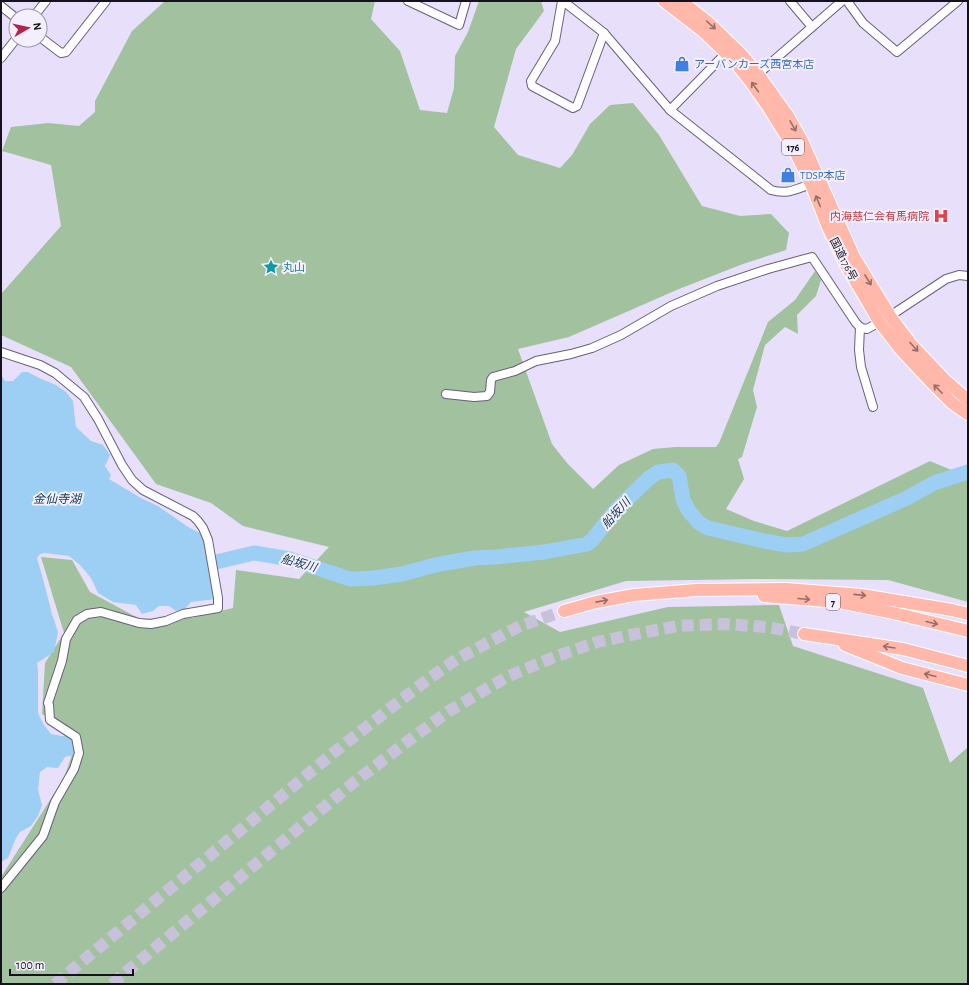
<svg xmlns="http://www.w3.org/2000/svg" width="969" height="985" viewBox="0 0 969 985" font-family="'Alegreya Sans','Noto Sans JP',sans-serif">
	<rect width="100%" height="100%" fill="#e8e0fb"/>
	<path fill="#a2c19e" d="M165,1H375L371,19L400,51L420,110L447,113L454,88L455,56L468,32L479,1H541L544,11L516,49L494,127L518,155L560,168L572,155L590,124L610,105L633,103L659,135L702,206L740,216L771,214L789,233L786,250L743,264L679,289L569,337L518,349L552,444L567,463L593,489L619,465L653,449L675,447H716L719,443L768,322L795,300L815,271L821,280L816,296L797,315L798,334L785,327L765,345L753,390L757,407L742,457L738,459L744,479L726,509L754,521L787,531L930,461L968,477V602L888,580L755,579L626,581L524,612L560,632L668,607L779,605L793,646L923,688L950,763L968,747V984H1V877L64,778L78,737L42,714L45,663L64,633L41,557L72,560L90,592L140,619L192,618L233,608L236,570L299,579L329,547L243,526L211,503L156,484L71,367L1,335V293H2L61,226L51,165L2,151L11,127L48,123L79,126L95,112V101L132,31Z"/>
	<path fill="#9dcef4" d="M22,372H28L39,378L56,385L66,392L73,401L76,427L91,441L103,445L110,455L105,466L111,475L109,479L141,498L158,506L188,527L202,534L216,599L191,602L185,609L176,611L169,606H159L153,611L142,614L136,605L113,602L98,593L91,578L80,565L69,556L45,553L40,554L37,558L43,579L52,614L58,632L54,652L37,663L38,670V713L44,725L51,734L62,736L71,735L74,755L65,757L58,768L47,767L40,772L38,790L42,805L38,816L31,826L20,832L16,838L8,858L1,862V374L5,381H13Z"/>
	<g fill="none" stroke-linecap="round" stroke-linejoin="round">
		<path stroke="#9dcef4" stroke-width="15" d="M216,562L254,553L290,559L350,579L373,578L402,574L435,565L474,558L496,557L544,552L587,544L593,539L616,510L649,478L658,472L673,470L679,476L683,499L688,510L699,523L708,528L764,541L787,545L803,544L907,498L934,483L968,472"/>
		<g stroke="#c8c1da" stroke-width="12" stroke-dasharray="12 6" stroke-linecap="butt">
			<path d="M55,984L332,754L388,710L427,680L457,659L487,643L520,626L564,611"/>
			<path d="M112,984L353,783L412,738L449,711L481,692L509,676L554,657L597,642L630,635L678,626L724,624L767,627L804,634"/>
		</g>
		<g stroke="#685f7c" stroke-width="10">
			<g id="minor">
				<path d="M408,1L459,25L466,1"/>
				<path d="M562,1L555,41L531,81L532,86L573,108L577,106L604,33"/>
				<path d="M563,1L604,33L670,110L771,190C788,195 796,189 811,184"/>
				<path d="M790,1L812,27"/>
				<path d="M847,1L863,23L897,52L958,1"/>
				<path d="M1,6L16,18"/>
				<path d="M34,16L46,1"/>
				<path d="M40,37L61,53L66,52L106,1"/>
				<path d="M1,58L16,39"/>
				<path d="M758,74L842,1"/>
				<path d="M670,110L726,53"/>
				<path d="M860,327L859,350L861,367L873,407"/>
				<path d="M1,352L40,365L55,373L84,397L98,419L122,465L132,480L143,490L193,516L198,521L203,528L208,540L218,598V608L183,614L166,621L151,624L139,623L101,612L87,614L77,620L66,639L62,661L48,703L49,705L50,720L76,737L79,753L74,769L55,802L43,836L1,888"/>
				<path d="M446,394L474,397L487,396L490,392L491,380L493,377L515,371L536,361L571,354L592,348L621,335L671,306L717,286L768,269L812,257L856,323L861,328L867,329L890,316L946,279L959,275L968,276"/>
			</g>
		</g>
		<g stroke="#fff" stroke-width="14">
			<g id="highway">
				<path d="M664,1L704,32L735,62L750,81L769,108L792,145L811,184L828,227L846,265L880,323L902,351L930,381L952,403L968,414"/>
				<path d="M681,1L709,23L740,53L758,74L788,116L802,141L854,257L890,316L911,344L945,380L968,400"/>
				<path d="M764,596L839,602L889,612L968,631"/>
				<path d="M564,611L596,602L634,595L696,590L786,589L862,595L952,610L968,614"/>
				<path d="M804,634L903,649L968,666"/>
				<path d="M845,645L902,668L968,685"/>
			</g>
		</g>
		<use href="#minor" stroke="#fff" stroke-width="8"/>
		<use href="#highway" stroke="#ffb8aa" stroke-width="12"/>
	</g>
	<defs><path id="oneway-shaft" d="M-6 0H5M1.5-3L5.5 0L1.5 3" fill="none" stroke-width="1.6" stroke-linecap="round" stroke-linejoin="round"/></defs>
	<g stroke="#966d6b">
		<use href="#oneway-shaft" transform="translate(711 25) rotate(42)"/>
		<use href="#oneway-shaft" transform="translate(755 87) rotate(-126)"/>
		<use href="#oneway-shaft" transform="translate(793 126) rotate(60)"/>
		<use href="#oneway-shaft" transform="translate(818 201) rotate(-112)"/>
		<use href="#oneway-shaft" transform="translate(868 280) rotate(58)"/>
		<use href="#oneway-shaft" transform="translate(914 347) rotate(48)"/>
		<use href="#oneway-shaft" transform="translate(938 389) rotate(-135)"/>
		<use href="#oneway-shaft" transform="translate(860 595) rotate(6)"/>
		<use href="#oneway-shaft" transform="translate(804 599) rotate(5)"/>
		<use href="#oneway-shaft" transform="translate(602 601) rotate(-11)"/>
		<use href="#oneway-shaft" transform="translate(932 623) rotate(14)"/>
		<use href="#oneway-shaft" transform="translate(889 647) rotate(-171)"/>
		<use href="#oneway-shaft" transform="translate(930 675) rotate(-166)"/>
	</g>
	<defs>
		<g id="shop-bare" transform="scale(1.2)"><path d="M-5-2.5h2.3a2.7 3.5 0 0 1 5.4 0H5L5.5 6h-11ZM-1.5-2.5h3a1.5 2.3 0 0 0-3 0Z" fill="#3f7fe0" stroke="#f3effd" stroke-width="2.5" paint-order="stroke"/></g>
		<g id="hospital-bare" transform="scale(1.2)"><path d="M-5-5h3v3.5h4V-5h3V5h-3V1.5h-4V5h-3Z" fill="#e0444e" stroke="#f3effd" stroke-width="2.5" paint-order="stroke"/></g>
		<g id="sight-bare" transform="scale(1.2)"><path d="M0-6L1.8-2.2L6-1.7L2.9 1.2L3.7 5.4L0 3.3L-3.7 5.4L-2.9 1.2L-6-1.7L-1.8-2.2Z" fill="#0f9aa8" stroke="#f3effd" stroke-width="2.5" paint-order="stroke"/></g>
	</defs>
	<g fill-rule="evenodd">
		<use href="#shop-bare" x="682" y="64"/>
		<use href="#shop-bare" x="788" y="175"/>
		<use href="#hospital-bare" x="941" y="216"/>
		<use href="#sight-bare" x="271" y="267"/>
	</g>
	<g text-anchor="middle" stroke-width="4" stroke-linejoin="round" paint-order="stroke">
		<g fill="#f3effd" stroke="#585460" stroke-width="1">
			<rect x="782" y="139" width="22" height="16" rx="3"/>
			<rect x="826" y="594" width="14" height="16" rx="3"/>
		</g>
		<g font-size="10" font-weight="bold" fill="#16121d">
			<text x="793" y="151">176</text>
			<text x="833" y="606">7</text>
		</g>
		<g font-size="11" fill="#366cbe" stroke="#f3effd" text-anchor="start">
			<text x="694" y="68">アーバンカーズ西宮本店</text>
			<text x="800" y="179">TDSP本店</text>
		</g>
		<g font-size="11" fill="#be3a42" stroke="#f3effd" text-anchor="end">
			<text x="929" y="220">内海慈仁会有馬病院</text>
		</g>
		<g font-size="11" fill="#16121d" stroke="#f3effd">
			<text transform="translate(844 259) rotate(63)" y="4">国道176号</text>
		</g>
		<g font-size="11" fill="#0d838f" stroke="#f3effd" text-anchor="start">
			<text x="283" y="271">丸山</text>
		</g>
		<g font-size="12" font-style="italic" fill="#0f3650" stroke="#f3effd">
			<text x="57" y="503">金仙寺湖</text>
			<text transform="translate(616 513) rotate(-47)" y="4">船坂川</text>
			<text transform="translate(299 563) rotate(16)" y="4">船坂川</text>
		</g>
	</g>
	<rect width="969" height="985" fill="none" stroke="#16121d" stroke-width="4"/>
	<g transform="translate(28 28) rotate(81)"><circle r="19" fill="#f3effd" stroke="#9b97a3"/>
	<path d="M0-3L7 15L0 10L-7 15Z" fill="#b5234a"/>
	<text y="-6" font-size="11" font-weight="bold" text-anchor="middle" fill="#16121d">N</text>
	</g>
	<path d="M10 969v6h123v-6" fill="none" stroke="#16121d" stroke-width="2"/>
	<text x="16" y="969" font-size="12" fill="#16121d" stroke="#f3effd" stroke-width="3" paint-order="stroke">100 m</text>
</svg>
